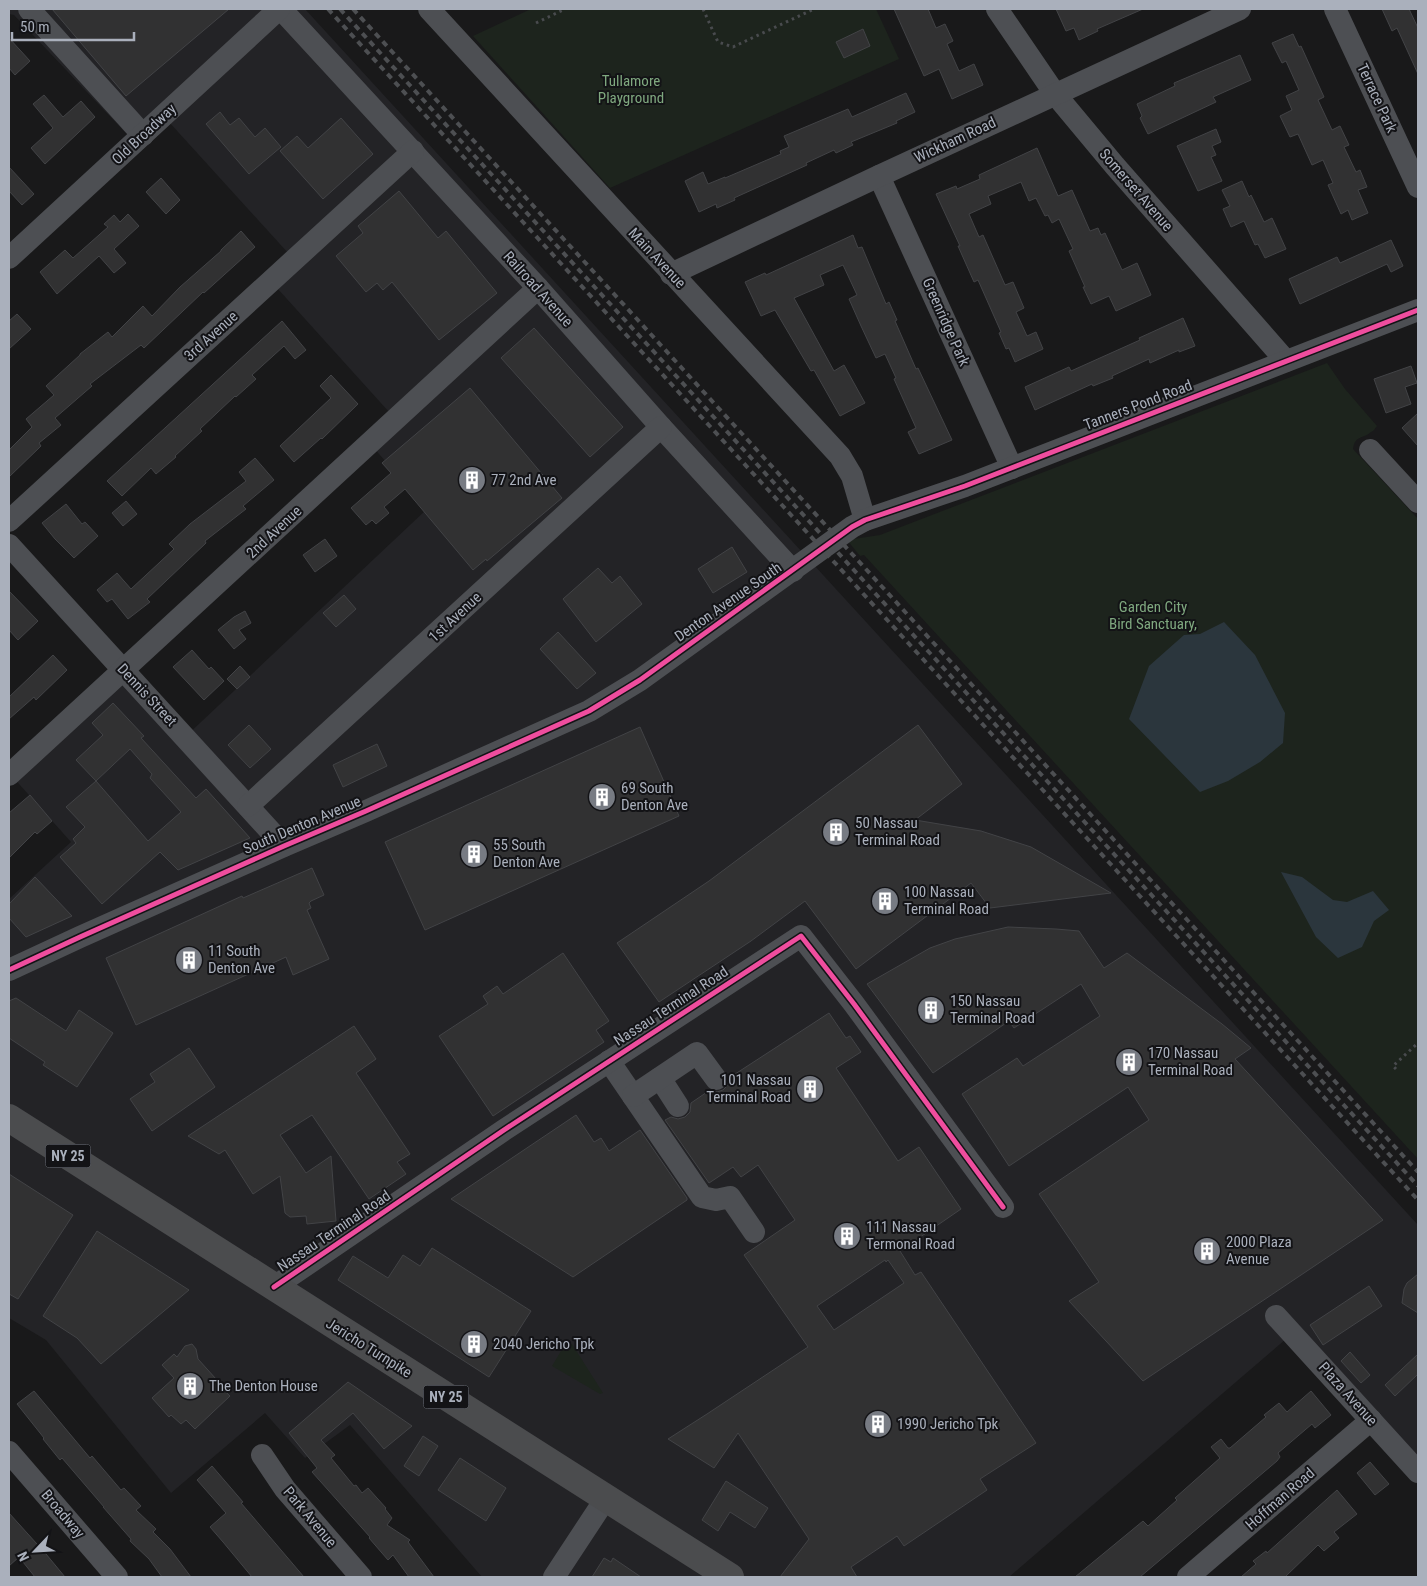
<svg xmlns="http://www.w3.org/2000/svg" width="1427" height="1586" viewBox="0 0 1427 1586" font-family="'Roboto Condensed',sans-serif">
	<rect width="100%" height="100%" fill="#19191a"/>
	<path fill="#232326" d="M9,9H305L1418,1225V1467L1294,1332L1009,1577H482L350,1425L305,1458L265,1413L171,1493L46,1340L9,1318V899L71,842L11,775L124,672L184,738L427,509L373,447L399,423L268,278L289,254L169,122L140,148L14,15L9,14Z"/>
	<g fill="#1d241d">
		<path d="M531,9H876L899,59L610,188L473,36Z"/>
		<path d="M1327,363L1345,389L1377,426C1375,428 1374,431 1371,432C1363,439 1355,435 1353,449L1418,519V1159L864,555L860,556L847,540L880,535Z"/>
		<path d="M572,1344L603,1393L600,1394L552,1366L561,1351Z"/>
	</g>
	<g fill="#2b363d">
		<path d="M1224,622L1255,655L1285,713L1283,743L1260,762L1228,781L1200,792L1129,719L1149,666L1184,635L1200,634Z"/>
		<path d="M1281,872L1302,877L1333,900L1347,902L1373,891L1389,910L1374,921L1362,947L1338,958L1316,937Z"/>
	</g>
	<g fill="#313132" stroke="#424346" fill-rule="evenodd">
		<path d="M52,9H229L126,96Z"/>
		<path d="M894,9H928L936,28L945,24L953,41L947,44L959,71L974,64L983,85L952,99L939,69L924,76Z"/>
		<path d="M1056,9H1143L1097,29L1098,31L1079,40L1074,28L1066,31Z"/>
		<path d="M1382,9H1409L1418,28V74L1397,28L1392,31Z"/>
		<path d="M863,29L870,46L844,58L836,42Z"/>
		<path d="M1293,34L1299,47L1301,46L1324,97L1318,100L1332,130L1340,126L1349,145L1344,147L1356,172L1360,170L1367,187L1358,190L1368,213L1352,220L1348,210L1341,214L1328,185L1333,183L1323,160L1312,165L1298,134L1290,137L1280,116L1292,110L1286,96L1299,90L1286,61L1282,63L1272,43Z"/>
		<path d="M9,38L30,61L15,75L9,68Z"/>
		<path d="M1240,55L1251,80L1213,97L1216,102L1148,134L1140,118L1142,116L1137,104L1175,86L1174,83Z"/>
		<path d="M906,93L915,112L896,121L897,123L851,142L853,145L836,153L834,150L806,163L807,165L734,198L735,200L717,208L716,204L699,212L685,181L703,172L708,184L725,177V178L781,154L780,151L789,147L784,136L848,109L852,117Z"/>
		<path d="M44,95L63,117L81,101L95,117L45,164L31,148L53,128L33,104Z"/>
		<path d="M220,112L230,125L239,118L255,137L265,128L281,147L249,174L206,124Z"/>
		<path d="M341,118L373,154L323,199L280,151L297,136L308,148Z"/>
		<path d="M1216,129L1221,142L1212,146L1216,155L1211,157L1222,181L1198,191L1177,146Z"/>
		<path d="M1037,148L1058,196L1072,190L1090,231L1098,228L1101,235L1105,233L1122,270L1137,263L1151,295L1116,311L1109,296L1091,304L1083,287H1085L1069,251L1073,249L1059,219L1052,223L1048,215L1045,216L1036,198L1029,201L1021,182L988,196L991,204L969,214L979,237L983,235L1005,285L1013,282L1024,308L1016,312L1027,336L1036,332L1043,349L1015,362L1009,348L1006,349L999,333L1001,332L978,280L974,282L958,246H960L936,194L956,186L957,189L980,179L979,175Z"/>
		<path d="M9,167L34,194L22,205L9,191Z"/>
		<path d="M161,178L180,200L166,214L146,192Z"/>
		<path d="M1242,181L1249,197L1251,195L1264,222L1272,218L1286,249L1265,258L1258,244L1255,245L1244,221L1231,227L1223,209L1230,206L1222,190Z"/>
		<path d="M399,191L438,238L446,231L497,293L439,340L392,282L383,290L377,283L366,292L336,256L363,233L358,226Z"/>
		<path d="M128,214L139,226L114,249L126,263L114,273L99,256L57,294L40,272L65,250L73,258L108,227L104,224L114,215L120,222Z"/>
		<path d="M241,231L255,247L204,293L203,292L144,348L141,345L90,384L92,386L55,418L61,425L39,443L41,446L9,477V450L32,427L26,419L54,395L46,386L80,355V354L108,332L112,337L143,306L152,316L180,287L221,251V250Z"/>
		<path d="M853,235L858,248L862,247L886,304L889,302L897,320L895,321L916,369L918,368L952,440L919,454L908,432L916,428L894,379L896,378L885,354L876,358L861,326L849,299L857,295L843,265L820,275L824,285L794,298L834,371L844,365L865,403L840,416L814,370L811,371L775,310L761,316L745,282L765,273L766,275Z"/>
		<path d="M1391,240L1403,266L1391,272L1387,264L1300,304L1289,279L1337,257L1340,263Z"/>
		<path d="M17,314L31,329L9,349V321Z"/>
		<path d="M1183,318L1195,346L1179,352V350L1150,363L1149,359L1112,376L1113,378L1093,386L1092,384L1035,410L1025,387L1069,367L1071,371L1140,340L1139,338Z"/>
		<path d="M282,321L306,350L295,359L284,346L252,375L256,379L236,397L235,396L200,429L202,431L175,456L176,457L156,474L151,468L122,496L107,481Z"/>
		<path d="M534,328L623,427L590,457L501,358Z"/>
		<path d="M1411,366L1417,383L1405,387L1411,404L1386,413L1374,379Z"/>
		<path d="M331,375L358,404L322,439L321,438L294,462L280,446L331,398L320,386Z"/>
		<path d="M470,388L562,498L487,561L486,559L473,570L405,489L384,507L389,513L376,524L372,520L366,525L351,508L391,473L382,463Z"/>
		<path d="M1418,413V446L1402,428Z"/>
		<path d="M255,458L274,480L243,506L246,509L205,541L206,543L147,599L150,602L128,619L112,599L107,602L97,590L117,573L131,589L174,549L169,544L190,524L246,481L239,472Z"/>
		<path d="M126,501L137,514L123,526L112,513Z"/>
		<path d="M66,504L82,524L85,522L98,536L74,558L55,539L42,523Z"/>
		<path d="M325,539L337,556L315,572L303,555Z"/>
		<path d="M732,547L747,572L713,593L698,569Z"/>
		<path d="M598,568L612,583L620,576L642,604L596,642L563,599Z"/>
		<path d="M9,591L38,621L18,640L9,630Z"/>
		<path d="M344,595L356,609L336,627L323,613Z"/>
		<path d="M245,611L251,623L239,630L246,639L234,649L218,630L234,617Z"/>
		<path d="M558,632L596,673L577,689L540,649Z"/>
		<path d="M192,650L209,669L211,667L224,681L204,700L173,667Z"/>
		<path d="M53,655L67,670L36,700L34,697L9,719V697Z"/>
		<path d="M240,666L250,677L237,689L227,679Z"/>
		<path d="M113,703L144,736L141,738L196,798L206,789L250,838L178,870L160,852L102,904L60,857L76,843L73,839L85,827L66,807L96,781L76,760L103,735L92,723ZM130,749L152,774L150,778L181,812L148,841L96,781Z"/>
		<path d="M249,725L271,749L250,768L228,745Z"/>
		<path d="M918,725L962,784L915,820L981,831L1031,847L1111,893L990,908L971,883L856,969L805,901L751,941L659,1002L617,943L709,881Z"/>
		<path d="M640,727L679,816L425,930L385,842Z"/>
		<path d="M377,744L387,766L343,787L333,765Z"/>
		<path d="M30,795L52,821L37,834L35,832L9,858V813Z"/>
		<path d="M312,868L324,895L311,901L309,903L311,908L307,910L329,959L293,975L286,957L136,1025L106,958L242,896L243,898Z"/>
		<path d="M35,877L72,916L26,937L9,918V904Z"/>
		<path d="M1008,927L1056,929L1079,931L1104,968L1127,953L1222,1024L1251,1048L1235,1059L1383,1220L1143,1381L1069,1301L1099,1282L1039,1194L1149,1120L1128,1087L1009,1166L962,1094L1017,1058L1023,1066L1100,1016L1081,984L1014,1028L1009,1021L933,1073L867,984L930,948L955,939Z"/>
		<path d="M563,953L609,1021L596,1030L604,1042L493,1116L439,1036L488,1004L483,996L497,986L503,994Z"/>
		<path d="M16,998L66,1031L79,1010L113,1033L77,1087L43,1065L45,1062L9,1038V1001Z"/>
		<path d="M829,1013L846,1038L850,1036L861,1052L836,1068L898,1161L919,1147L961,1209L900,1251L915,1275L921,1272L1036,1443L980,1479L987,1490L904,1546L897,1536L851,1567L857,1577H780L809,1539L738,1433L714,1468L668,1439L707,1414L808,1347L744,1255L795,1220L758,1165L741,1177L733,1167L709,1183L665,1120L671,1117L678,1119L685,1117L690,1112L691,1103L710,1090L717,1092L723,1090L728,1085L729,1078ZM885,1260L886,1262L888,1260L904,1283L834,1330L817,1306Z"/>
		<path d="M354,1026L376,1059L356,1073L410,1154L397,1162L406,1174L369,1199L312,1115L280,1135L306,1173L331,1156L336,1221L307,1224L306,1216L290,1217L285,1213L280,1176L253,1194L225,1150L219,1154L188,1136Z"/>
		<path d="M189,1048L215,1087L152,1131L130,1099L155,1082L150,1074Z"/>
		<path d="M576,1115L594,1142L601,1138L609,1151L640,1130L687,1198V1200L573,1277L451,1199Z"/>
		<path d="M9,1174L73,1215L18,1299L9,1294Z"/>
		<path d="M97,1231L189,1290L101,1364L77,1338L43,1316Z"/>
		<path d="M432,1248L531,1311L489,1377L338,1280L353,1256L388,1278L403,1255L420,1266Z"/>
		<path d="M1418,1274V1313L1402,1303L1404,1289L1407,1283Z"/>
		<path d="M1369,1286L1382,1306L1323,1345L1310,1325Z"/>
		<path d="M192,1344L196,1349L198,1359L216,1379L214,1381L230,1396L195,1429L186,1420L181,1424L171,1415L169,1417L152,1398L174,1378L162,1365L174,1354L177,1357L185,1346Z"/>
		<path d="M1350,1352L1370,1375L1361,1383L1341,1361Z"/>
		<path d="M1418,1354V1374L1395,1396L1385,1385Z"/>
		<path d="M348,1382L412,1426L384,1449L353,1413L321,1440L335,1455L331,1458L354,1486L356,1485L362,1493L368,1488L386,1508L385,1509L392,1518L387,1525L410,1540L408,1542L434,1577H409L393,1555L388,1560L369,1538L370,1537L312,1472L317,1468L289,1433Z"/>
		<path d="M34,1391L90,1458L92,1456L121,1490L124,1488L141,1506L136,1510L156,1529L153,1532L170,1549L191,1577H162L149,1559L130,1541L131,1539L103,1507H104L62,1458L60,1460L43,1439L44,1438L17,1404Z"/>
		<path d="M1311,1391L1331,1415L1315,1428L1312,1424L1278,1453L1280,1457L1277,1461L1140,1577H1075L1143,1521L1148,1526L1177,1500L1175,1498L1220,1458L1211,1447L1221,1439L1228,1448H1230L1266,1417L1264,1415L1279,1403L1287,1412Z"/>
		<path d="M423,1436L438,1446L419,1476L404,1466Z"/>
		<path d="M460,1458L506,1488L486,1521L438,1490Z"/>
		<path d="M1370,1462L1389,1484L1375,1495L1357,1473Z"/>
		<path d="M212,1466L243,1502L241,1503L304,1577H252L223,1542L210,1527L226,1513L197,1480Z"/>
		<path d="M726,1481L768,1508L755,1528L730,1512L718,1531L702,1520Z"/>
		<path d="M1337,1490L1357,1514L1334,1532L1339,1538L1324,1551L1318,1545L1285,1577H1241L1256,1564L1253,1561L1266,1551L1267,1553Z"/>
		<path d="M9,1513L46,1554L65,1577H35L19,1557L9,1566Z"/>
		<path d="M604,1558L611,1562L613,1558L641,1577H592Z"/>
	</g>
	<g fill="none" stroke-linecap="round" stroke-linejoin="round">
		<g stroke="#494b4e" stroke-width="3" stroke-dasharray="2.5 4" stroke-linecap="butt">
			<path d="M703,9L718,42L733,47L814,9"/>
			<path d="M536,23L565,9"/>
			<path d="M1396,1069L1393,1066L1418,1043"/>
		</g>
		<g stroke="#4d4f53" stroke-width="22">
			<path d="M29,9L143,135"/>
			<path d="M281,9L538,288L661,427L793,571"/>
			<path d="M429,9L840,456L852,476L865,520"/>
			<path d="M997,9L1055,94L1115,166L1286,361"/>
			<path d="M1335,9L1418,187"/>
			<path d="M879,176L1012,468"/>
			<path d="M9,258L279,9"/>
			<path d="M671,274L879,176L1240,9"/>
			<path d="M1370,450L1418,502"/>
			<path d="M9,521L413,151"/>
			<path d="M9,545L284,846"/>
			<path d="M9,775L538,288"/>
			<path d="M248,806L661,427"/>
			<path d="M9,970L80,937L284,846L366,811L589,711L640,680L852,527L865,520L965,486L1418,310"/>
			<path d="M609,1061L702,1197L716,1200L730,1197L754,1232"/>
			<path d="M660,1078L678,1106"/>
			<path d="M633,1096L697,1053L716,1079"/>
			<path d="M274,1287L504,1130L801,936L854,1004L1003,1207"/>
			<path d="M1276,1316L1418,1472"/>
			<path d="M9,1452L117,1577"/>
			<path d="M262,1455L285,1489L361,1577"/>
			<path d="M554,1577L606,1498"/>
			<path d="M1188,1577L1371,1420"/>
		</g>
		<path stroke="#4b4c4e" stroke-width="28" d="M9,1118L730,1577"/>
		<g stroke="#4d4f52" stroke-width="4" stroke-dasharray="6 5" stroke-linecap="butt">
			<path d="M328,9L1418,1200"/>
			<path d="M340,9L1418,1186"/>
			<path d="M353,9L1418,1172"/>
		</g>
		<g stroke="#131316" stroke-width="8">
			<g id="cycleway">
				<path d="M9,970L80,937L284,846L366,811L589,711L640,680L852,527L865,520L965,486L1418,310"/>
				<path d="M274,1287L504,1130L801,936L854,1004L1003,1207"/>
			</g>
		</g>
		<use href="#cycleway" stroke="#ef4d9e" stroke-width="5"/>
	</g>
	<defs>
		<g id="building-disc" transform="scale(1.4375)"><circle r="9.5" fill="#777b83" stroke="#131316"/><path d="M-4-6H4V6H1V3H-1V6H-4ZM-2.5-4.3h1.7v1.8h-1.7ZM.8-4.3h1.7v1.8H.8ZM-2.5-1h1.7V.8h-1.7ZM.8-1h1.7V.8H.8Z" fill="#fff"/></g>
	</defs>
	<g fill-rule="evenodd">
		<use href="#building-disc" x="472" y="480"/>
		<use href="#building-disc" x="602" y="797"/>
		<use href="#building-disc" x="836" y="832"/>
		<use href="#building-disc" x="474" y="854"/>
		<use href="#building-disc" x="885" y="901"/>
		<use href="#building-disc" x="189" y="960"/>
		<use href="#building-disc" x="931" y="1010"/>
		<use href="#building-disc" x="1129" y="1062"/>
		<use href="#building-disc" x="810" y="1089"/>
		<use href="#building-disc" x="847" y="1236"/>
		<use href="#building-disc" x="1207" y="1251"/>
		<use href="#building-disc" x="474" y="1344"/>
		<use href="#building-disc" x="190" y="1386"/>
		<use href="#building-disc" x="878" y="1424"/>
	</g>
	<g text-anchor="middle" stroke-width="4" stroke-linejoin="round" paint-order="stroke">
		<g fill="#131316" stroke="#7d818a" stroke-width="1">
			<rect x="45.5" y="1144.5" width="45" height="23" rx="4"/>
			<rect x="423.5" y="1385.5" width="45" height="23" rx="4"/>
		</g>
		<g font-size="14" font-weight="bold" fill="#aab0bc">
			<text x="68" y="1161">NY 25</text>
			<text x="446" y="1402">NY 25</text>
		</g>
		<g font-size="15" fill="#7fa87f" stroke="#131316">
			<text x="631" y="86">Tullamore<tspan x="631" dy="17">Playground</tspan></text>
			<text x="1153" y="612">Garden City<tspan x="1153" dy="17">Bird Sanctuary,</tspan></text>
		</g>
		<g font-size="15" fill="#aab0bc" stroke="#131316">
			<text transform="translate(1377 98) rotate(65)" y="5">Terrace Park</text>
			<text transform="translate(144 134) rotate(-43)" y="5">Old Broadway</text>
			<text transform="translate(955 140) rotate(-25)" y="5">Wickham Road</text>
			<text transform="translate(1136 190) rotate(49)" y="5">Somerset Avenue</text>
			<text transform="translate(657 258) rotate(47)" y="5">Main Avenue</text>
			<text transform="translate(538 289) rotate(48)" y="5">Railroad Avenue</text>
			<text transform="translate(946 322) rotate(66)" y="5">Greenridge Park</text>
			<text transform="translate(211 336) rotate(-42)" y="5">3rd Avenue</text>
			<text transform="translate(1138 405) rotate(-21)" y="5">Tanners Pond Road</text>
			<text transform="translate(274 532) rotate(-43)" y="5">2nd Avenue</text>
			<text transform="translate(728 602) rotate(-35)" y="5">Denton Avenue South</text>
			<text transform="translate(455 617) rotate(-43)" y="5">1st Avenue</text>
			<text transform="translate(147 695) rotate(47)" y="5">Dennis Street</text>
			<text transform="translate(302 825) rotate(-23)" y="5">South Denton Avenue</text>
			<text transform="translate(671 1006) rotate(-33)" y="5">Nassau Terminal Road</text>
			<text transform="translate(334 1231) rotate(-34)" y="5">Nassau Terminal Road</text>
			<text transform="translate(369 1348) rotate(32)" y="5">Jericho Turnpike</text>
			<text transform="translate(1348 1394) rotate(48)" y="5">Plaza Avenue</text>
			<text transform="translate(1280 1499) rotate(-41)" y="5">Hoffman Road</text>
			<text transform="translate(63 1514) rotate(50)" y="5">Broadway</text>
			<text transform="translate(310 1517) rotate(50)" y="5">Park Avenue</text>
		</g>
		<g font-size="15" fill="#aab0bc" stroke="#131316" text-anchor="start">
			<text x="491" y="485">77 2nd Ave</text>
			<text x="621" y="793">69 South<tspan x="621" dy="17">Denton Ave</tspan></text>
			<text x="855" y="828">50 Nassau<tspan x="855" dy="17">Terminal Road</tspan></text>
			<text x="493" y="850">55 South<tspan x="493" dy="17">Denton Ave</tspan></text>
			<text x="904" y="897">100 Nassau<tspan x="904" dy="17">Terminal Road</tspan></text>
			<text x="208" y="956">11 South<tspan x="208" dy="17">Denton Ave</tspan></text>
			<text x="950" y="1006">150 Nassau<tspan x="950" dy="17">Terminal Road</tspan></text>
			<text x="1148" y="1058">170 Nassau<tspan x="1148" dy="17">Terminal Road</tspan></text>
			<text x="791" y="1085" text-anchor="end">101 Nassau<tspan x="791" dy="17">Terminal Road</tspan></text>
			<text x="866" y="1232">111 Nassau<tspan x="866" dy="17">Termonal Road</tspan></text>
			<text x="1226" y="1247">2000 Plaza<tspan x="1226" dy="17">Avenue</tspan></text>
			<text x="493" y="1349">2040 Jericho Tpk</text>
			<text x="209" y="1391">The Denton House</text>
			<text x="897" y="1429">1990 Jericho Tpk</text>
		</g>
	</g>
	<rect width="1427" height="1586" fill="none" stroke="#aab0bc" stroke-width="20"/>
	<g transform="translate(35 1551) rotate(245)" stroke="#131316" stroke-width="4" paint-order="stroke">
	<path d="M0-4L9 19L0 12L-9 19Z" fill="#aab0bc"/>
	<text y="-8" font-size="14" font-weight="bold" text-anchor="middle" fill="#aab0bc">N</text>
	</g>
	<path d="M12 32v8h122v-8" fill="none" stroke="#aab0bc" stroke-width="2.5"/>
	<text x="20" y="32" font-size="15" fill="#aab0bc" stroke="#131316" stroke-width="4" paint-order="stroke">50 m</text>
</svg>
